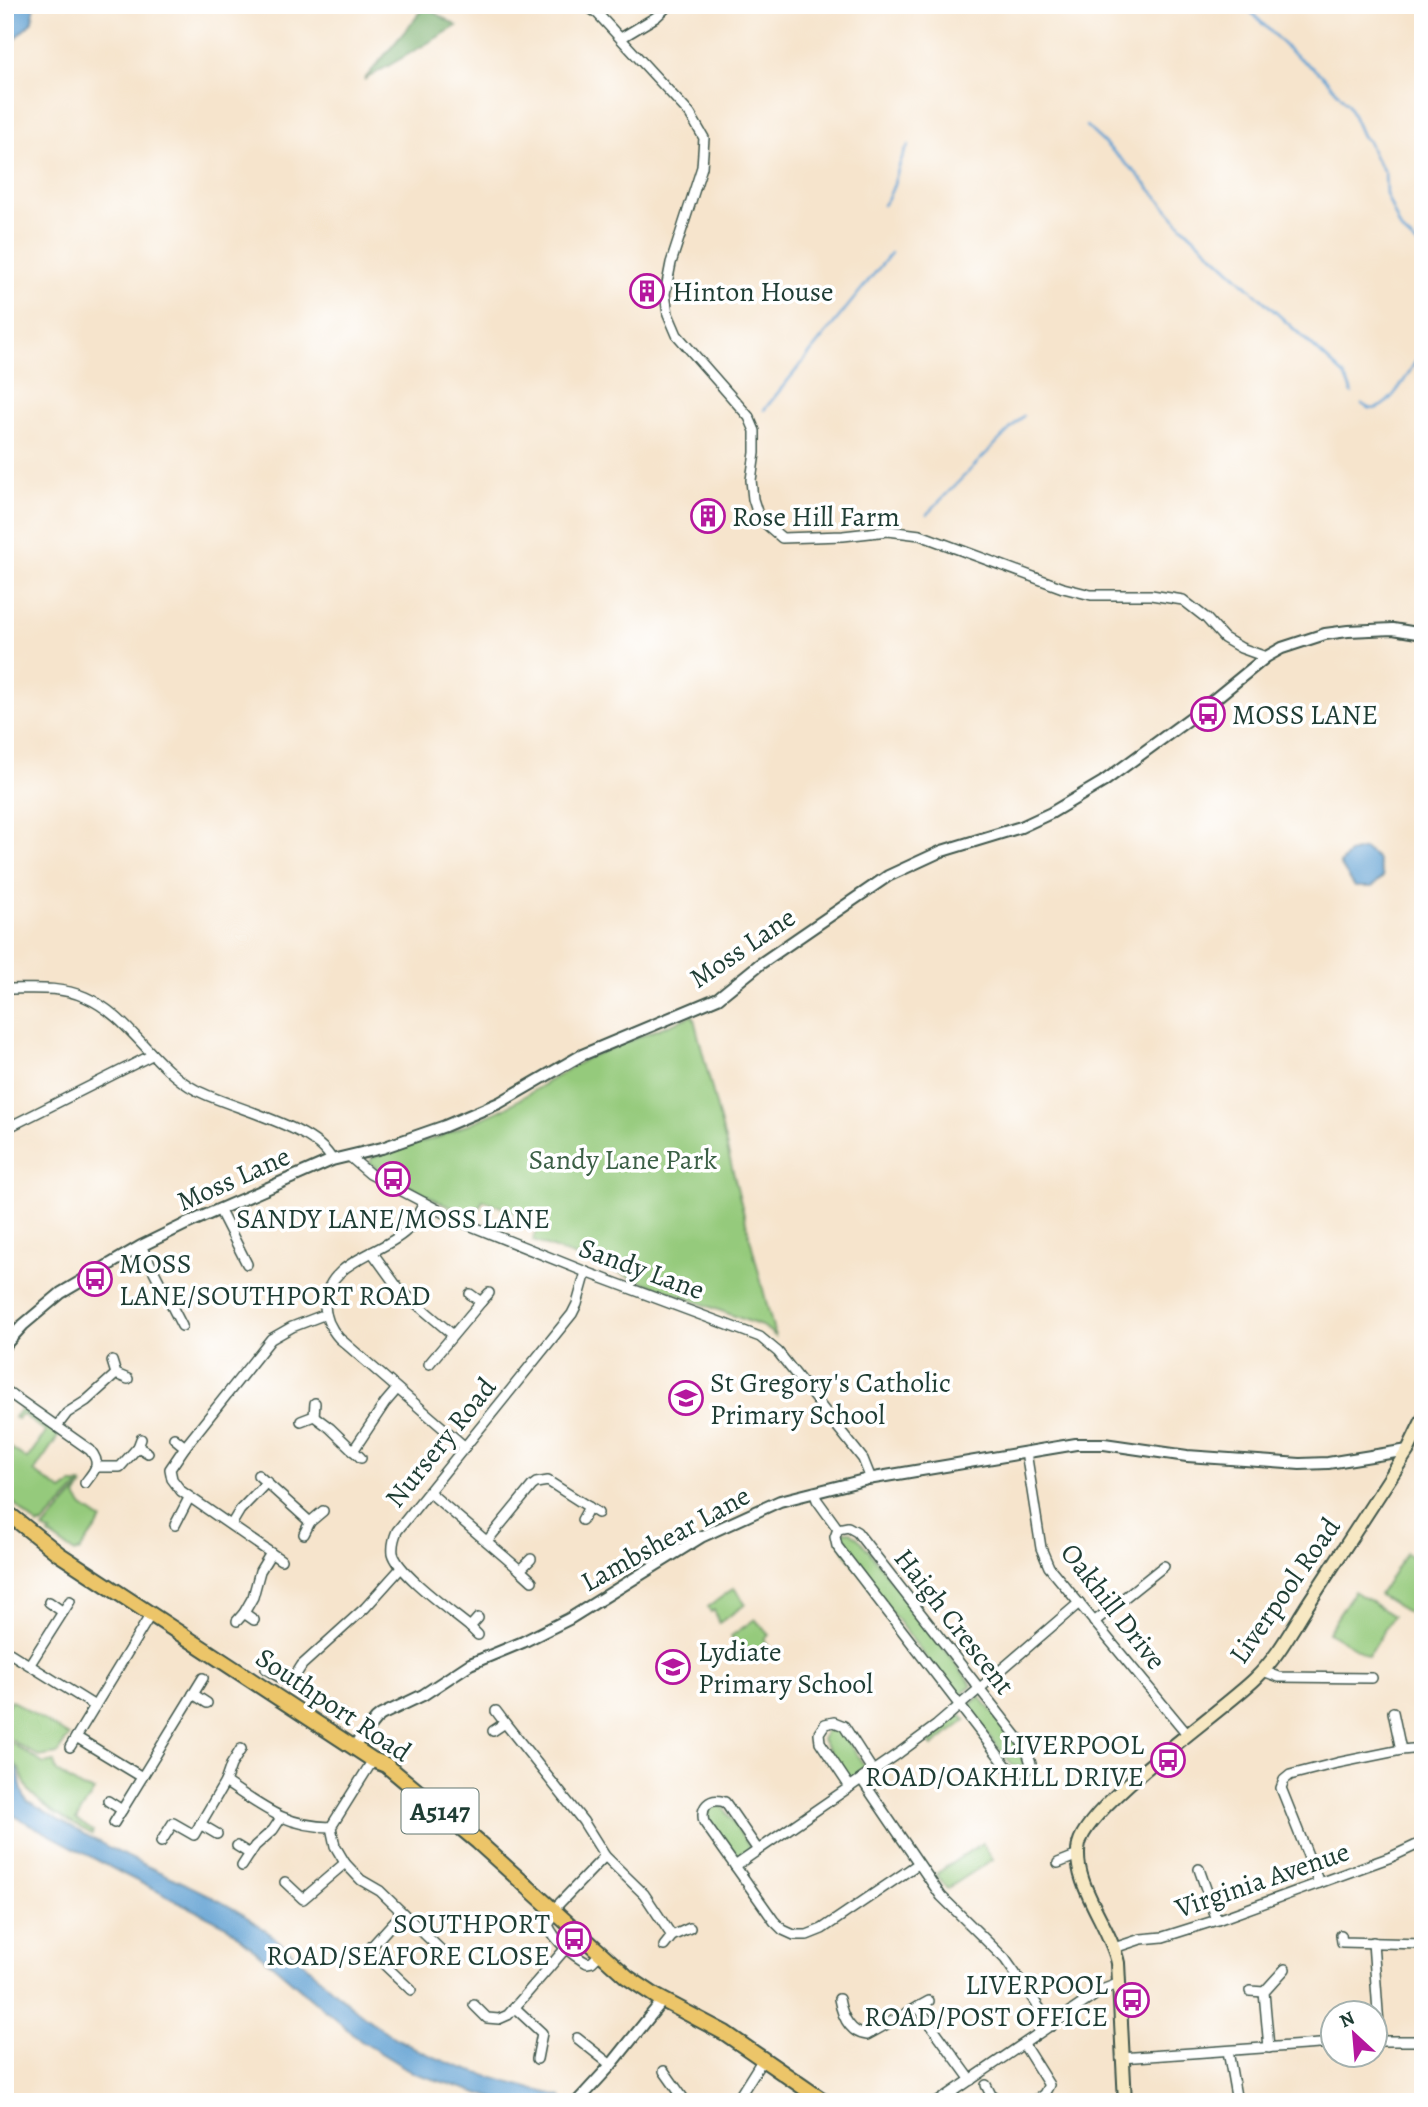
<svg xmlns="http://www.w3.org/2000/svg" width="1428" height="2107" viewBox="0 0 1428 2107" font-family="Alegreya,serif">
	<rect width="100%" height="100%" fill="#fff"/>
	<filter id="ink" filterUnits="userSpaceOnUse"><feTurbulence type="fractalNoise" baseFrequency=".0143" numOctaves="2"/><feDisplacementMap in="SourceGraphic" scale="14" xChannelSelector="R" yChannelSelector="G"/><feConvolveMatrix kernelMatrix="1 2 1 2 8 2 1 2 1" color-interpolation-filters="sRGB"/></filter>
	<filter id="wash" filterUnits="userSpaceOnUse"><feTurbulence type="fractalNoise" baseFrequency=".00686" numOctaves="4" result="noise"/><feDisplacementMap in="SourceGraphic" scale="28" xChannelSelector="R" yChannelSelector="G"/><feGaussianBlur stdDeviation="1.57" result="paint"/><feColorMatrix in="noise" values="0 0 0 0 0 0 0 0 0 0 0 0 0 0 0 0 0 1.4 0 .05"/><feComposite in="paint" operator="in"/></filter>
	<g filter="url(#wash)">
		<rect width="100%" height="100%" fill="#f6e4cc"/>
		<g fill="#95ca7b" stroke="#5a8458" stroke-width="2">
			<path d="M693,1015L775,1336L764,1327L533,1241L539,1221L483,1200L475,1218L438,1201L370,1164L372,1157L439,1137L503,1109L589,1057Z"/>
			<path d="M21,1409L59,1435L34,1472L62,1491L72,1484H81L42,1525L40,1524L38,1526L5,1495V1444L27,1459L46,1432L22,1414L17,1419L14,1417Z"/>
			<path d="M83,1485L76,1497L83,1507L102,1520L79,1552L77,1551L75,1553L49,1535L51,1533L43,1529Z"/>
			<path d="M845,1531L851,1532L861,1541L972,1685L957,1697L846,1554L838,1539L840,1534Z"/>
			<path d="M1406,1553L1423,1564L1421,1620L1379,1595Z"/>
			<path d="M734,1588L746,1604L719,1623L714,1610L711,1612L708,1607Z"/>
			<path d="M1354,1591L1393,1616L1368,1656L1328,1632Z"/>
			<path d="M755,1619L769,1635L764,1639L770,1648L752,1661L746,1652L742,1654L731,1636Z"/>
			<path d="M980,1696L1022,1751L1026,1761L1022,1767L1013,1766L966,1708Z"/>
			<path d="M11,1700L69,1736L57,1754L39,1757L5,1736V1711Z"/>
			<path d="M959,1714H961L966,1720L932,1746L927,1740Z"/>
			<path d="M832,1726L840,1729L865,1767L864,1773L850,1780L822,1740L826,1729Z"/>
			<path d="M10,1742L44,1764L54,1762L57,1772L82,1788L94,1791L76,1820L93,1831L92,1834C70,1822 48,1811 31,1793C20,1781 24,1763 5,1759V1749Z"/>
			<path d="M713,1805L723,1807L750,1847L749,1851L738,1858L733,1857L708,1820L707,1811Z"/>
			<path d="M982,1843L993,1859L947,1889L936,1874Z"/>
		</g>
		<path fill="#78ae6b" stroke="#4c7650" stroke-width="2" d="M425,7L457,26L364,80Z"/>
		<g fill="#60a0d2" stroke="#406e83" stroke-width="2">
			<path d="M7,5H33C36,29 25,24 15,40C11,47 8,55 5,63V10Z"/>
			<path d="M1364,849L1377,858L1383,877L1372,887H1355L1340,864L1349,853Z"/>
			<path d="M5,1765H14C23,1776 18,1790 27,1801C60,1821 95,1841 130,1858C171,1878 215,1895 253,1921C295,1950 329,1991 370,2021C427,2063 496,2079 562,2097L564,2102H507L414,2073L361,2041L227,1926L125,1875L5,1811Z"/>
		</g>
		<g fill="none" stroke-linecap="round" stroke-linejoin="round">
			<g stroke="#60a0d2" stroke-width="2.5">
				<path d="M1244,5L1290,51L1323,76L1348,104L1362,136L1368,141L1375,158L1385,173L1386,194L1401,230L1423,250"/>
				<path d="M1086,126L1137,174L1182,226L1344,375L1352,393"/>
				<path d="M883,205C898,187 895,164 909,145"/>
				<path d="M1362,404C1366,407 1372,410 1377,408C1395,402 1415,363 1423,347"/>
				<path d="M764,410L891,253"/>
				<path d="M927,514L1023,416"/>
			</g>
		</g>
	</g>
	<g filter="url(#ink)">
		<g fill="none" stroke-linecap="round" stroke-linejoin="round">
			<g stroke="#3f564b" stroke-width="12">
				<g id="minor">
					<path d="M585,5L597,13L690,114L704,138L702,167L671,263L665,294L668,314L677,335L749,417L755,431V453L751,480L753,499L759,518L782,538L843,536L888,531L920,535L1063,588L1091,595H1151L1183,600L1206,618L1224,638L1241,648L1266,657"/>
					<path d="M621,38L656,17L669,5"/>
					<path d="M5,989C33,989 59,986 85,997C130,1016 152,1067 196,1090C230,1108 316,1126 332,1160"/>
					<path d="M5,1129L152,1055"/>
					<path d="M349,1156L370,1174L459,1221L586,1272L760,1337L778,1352L863,1459L871,1479"/>
					<path d="M424,1203C419,1213 414,1223 406,1231C380,1255 327,1261 325,1304C325,1318 330,1328 339,1338L465,1447"/>
					<path d="M219,1209L247,1264"/>
					<path d="M141,1246L182,1326"/>
					<path d="M372,1252L398,1288L453,1335"/>
					<path d="M470,1294L481,1302L489,1293"/>
					<path d="M112,1361L116,1374L128,1379"/>
					<path d="M429,1364L481,1302"/>
					<path d="M5,1390L90,1450C102,1464 95,1470 85,1483"/>
					<path d="M314,1416L330,1428L361,1458"/>
					<path d="M301,1421L314,1416L315,1403"/>
					<path d="M57,1426L67,1413L86,1401L116,1374"/>
					<path d="M174,1438L185,1447L170,1469L172,1479L181,1491L281,1560"/>
					<path d="M141,1439L138,1447L148,1453"/>
					<path d="M185,1447L271,1339L292,1327L326,1314"/>
					<path d="M353,1451L385,1403L397,1389"/>
					<path d="M1026,1452L1041,1548L1049,1567L1188,1735"/>
					<path d="M98,1467H120L138,1447"/>
					<path d="M258,1475L310,1522"/>
					<path d="M429,1492L520,1570"/>
					<path d="M814,1492L817,1500L838,1529"/>
					<path d="M582,1520L589,1507"/>
					<path d="M175,1525L189,1498"/>
					<path d="M231,1525L240,1510L267,1482"/>
					<path d="M848,1527L857,1532L1026,1748L1031,1764L1028,1769L1019,1773L1008,1768L837,1546L835,1537L838,1529Z"/>
					<path d="M304,1534L310,1522L323,1511"/>
					<path d="M487,1541L532,1486L536,1483L548,1481L598,1513"/>
					<path d="M531,1559L520,1570L532,1581"/>
					<path d="M49,1602L63,1612"/>
					<path d="M244,1613L253,1597L260,1571L271,1553"/>
					<path d="M237,1621L244,1613L254,1620"/>
					<path d="M1094,1622L1164,1566"/>
					<path d="M470,1627C452,1612 398,1574 393,1553C392,1545 394,1538 397,1531L572,1314L577,1304L586,1272"/>
					<path d="M478,1635L470,1627L478,1618"/>
					<path d="M5,1650L95,1706"/>
					<path d="M30,1664L70,1601"/>
					<path d="M266,1669L343,1715"/>
					<path d="M1263,1671L1279,1677L1372,1678"/>
					<path d="M290,1684L302,1665L365,1608L401,1568"/>
					<path d="M193,1694L207,1703"/>
					<path d="M1393,1712L1401,1750"/>
					<path d="M505,1723L583,1821L605,1856L644,1894L672,1936"/>
					<path d="M493,1731L505,1723L496,1711"/>
					<path d="M76,1737L142,1777"/>
					<path d="M70,1747L151,1614"/>
					<path d="M373,1760L331,1827L335,1846L345,1863L361,1880L380,1891L442,1951"/>
					<path d="M862,1780L941,1896L1005,1959L1052,2026"/>
					<path d="M225,1782C263,1807 284,1826 331,1827"/>
					<path d="M850,1787L820,1742L819,1733L825,1724L834,1722L844,1726L873,1771"/>
					<path d="M108,1801L122,1810"/>
					<path d="M114,1823L203,1678"/>
					<path d="M200,1824L217,1834"/>
					<path d="M161,1842L173,1823L194,1835L225,1782L231,1765L241,1749"/>
					<path d="M237,1846L250,1854"/>
					<path d="M758,1850L725,1802C709,1797 700,1807 704,1822L774,1921L783,1930L794,1935H807L822,1929L918,1864"/>
					<path d="M1058,1863L1078,1855"/>
					<path d="M242,1866L255,1846L273,1830L281,1818"/>
					<path d="M735,1866L899,1753L937,1725L1079,1603"/>
					<path d="M1199,1869L1217,1920"/>
					<path d="M285,1882L303,1899L345,1863"/>
					<path d="M1319,1883L1281,1788L1284,1780L1290,1775L1337,1763L1401,1750L1423,1748"/>
					<path d="M553,1910L605,1856"/>
					<path d="M556,1913L548,1925C555,1941 572,1955 587,1963L592,1962L601,1953"/>
					<path d="M1341,1935L1342,1942L1423,1944"/>
					<path d="M1373,1942L1380,2040"/>
					<path d="M664,1946L672,1936L690,1928"/>
					<path d="M1114,1948L1141,1939L1163,1937L1217,1920L1391,1857L1423,1842"/>
					<path d="M369,1950L411,1990"/>
					<path d="M362,1957L402,1913"/>
					<path d="M1250,1991L1264,1992"/>
					<path d="M839,1999C842,2015 849,2033 867,2035L929,2001"/>
					<path d="M474,2005L487,2018L499,2019L508,2015L566,1948"/>
					<path d="M514,2007L542,2033L537,2059"/>
					<path d="M918,2007L971,2080"/>
					<path d="M577,2038L611,2065"/>
					<path d="M1376,2041H1423"/>
					<path d="M1024,2045L1049,2085L1044,2094L1034,2102"/>
					<path d="M1269,2048L1264,1992L1285,1969"/>
					<path d="M1228,2051L1237,2102"/>
					<path d="M1121,2058L1334,2043"/>
					<path d="M664,2071L686,2102"/>
					<path d="M986,2085L991,2095L1001,2102"/>
					<path d="M736,2102L763,2059"/>
					<path d="M938,2102L1104,1989L1120,1983"/>
				</g>
			</g>
			<g stroke="#3f564b" stroke-width="14">
				<g id="tertiary">
					<path d="M5,1345L23,1325L61,1293L141,1246L186,1224L332,1160L382,1148L445,1126L499,1103L582,1055L718,998L760,964L888,876L942,851L1021,827L1051,813L1103,782L1200,711L1266,657L1282,648L1325,634L1348,631L1393,629L1423,634"/>
					<path d="M354,1746L376,1719L381,1715L423,1695L470,1664L523,1642L569,1619L701,1537L780,1501L868,1479L1076,1444H1104L1187,1456L1300,1464L1328,1463L1408,1450"/>
					<path d="M577,2102L611,2065L663,2000"/>
				</g>
			</g>
			<g stroke="#3f564b" stroke-width="16">
				<path id="secondary" d="M1125,2102L1118,1963C1110,1925 1071,1883 1079,1844C1088,1804 1220,1713 1255,1679C1278,1657 1293,1627 1310,1601C1343,1551 1375,1500 1408,1450L1423,1419"/>
			</g>
			<g stroke="#3f564b" stroke-width="18">
				<path id="primary" d="M5,1511L59,1554L373,1760L386,1765L478,1842L627,1977L657,1997L725,2033L825,2102"/>
			</g>
			<use href="#minor" stroke="#fff" stroke-width="9"/>
			<use href="#tertiary" stroke="#fff" stroke-width="10"/>
			<use href="#secondary" stroke="#f7e8c3" stroke-width="12"/>
			<use href="#primary" stroke="#ecc569" stroke-width="14"/>
		</g>
	</g>
	<defs>
		<g id="building-ring" transform="scale(1.75)"><circle r="9.5" fill="#fff" stroke="#b5179e" stroke-width="1.5"/><path d="M-4-6H4V6H1V3H-1V6H-4ZM-2.5-4.3h1.7v1.8h-1.7ZM.8-4.3h1.7v1.8H.8ZM-2.5-1h1.7V.8h-1.7ZM.8-1h1.7V.8H.8Z" fill="#b5179e"/></g>
		<g id="bus-ring" transform="scale(1.75)"><circle r="9.5" fill="#fff" stroke="#b5179e" stroke-width="1.5"/><path d="M-5-6H5V4H4V6H2V4H-2V6H-4V4H-5ZM-3.5-4V0h7V-4ZM-3.5 1.2v1.5H-2V1.2ZM2 1.2v1.5H3.5V1.2Z" fill="#b5179e"/></g>
		<g id="school-ring" transform="scale(1.75)"><circle r="9.5" fill="#fff" stroke="#b5179e" stroke-width="1.5"/><path d="M0-5L7-2L0 1L-7-2ZM-4 1L0 2.5L4 1V4Q0 6-4 4Z" fill="#b5179e"/></g>
	</defs>
	<g fill-rule="evenodd">
		<use href="#building-ring" x="647" y="291"/>
		<use href="#building-ring" x="708" y="516"/>
		<use href="#bus-ring" x="1208" y="714"/>
		<use href="#bus-ring" x="393" y="1179"/>
		<use href="#bus-ring" x="95" y="1279"/>
		<use href="#school-ring" x="686" y="1398"/>
		<use href="#school-ring" x="673" y="1667"/>
		<use href="#bus-ring" x="1168" y="1760"/>
		<use href="#bus-ring" x="574" y="1939"/>
		<use href="#bus-ring" x="1132" y="2000"/>
	</g>
	<g text-anchor="middle" stroke-width="7" stroke-linejoin="round" paint-order="stroke">
		<rect fill="#fff" stroke="#627771" stroke-width="2" x="401.5" y="1788.5" width="77" height="45" rx="5"/>
		<g font-size="26" font-weight="bold" fill="#1f3d34">
			<text x="440" y="1820">A5147</text>
		</g>
		<g font-size="28" fill="#1f3d34" stroke="#fff" text-anchor="start">
			<text x="672" y="301">Hinton House</text>
			<text x="732" y="526">Rose Hill Farm</text>
			<text x="1232" y="724">MOSS LANE</text>
			<text x="393" y="1228" text-anchor="middle">SANDY LANE/MOSS LANE</text>
			<text x="119" y="1273">MOSS<tspan x="119" dy="32">LANE/SOUTHPORT ROAD</tspan></text>
			<text x="710" y="1392">St Gregory's Catholic<tspan x="710" dy="32">Primary School</tspan></text>
			<text x="698" y="1661">Lydiate<tspan x="698" dy="32">Primary School</tspan></text>
			<text x="1144" y="1754" text-anchor="end">LIVERPOOL<tspan x="1144" dy="32">ROAD/OAKHILL DRIVE</tspan></text>
			<text x="550" y="1933" text-anchor="end">SOUTHPORT<tspan x="550" dy="32">ROAD/SEAFORE CLOSE</tspan></text>
			<text x="1108" y="1994" text-anchor="end">LIVERPOOL<tspan x="1108" dy="32">ROAD/POST OFFICE</tspan></text>
		</g>
		<g font-size="28" fill="#1f3d34" stroke="#fff">
			<text transform="translate(742 947) rotate(-34)" y="10">Moss Lane</text>
			<text transform="translate(233 1178) rotate(-24)" y="10">Moss Lane</text>
			<text transform="translate(642 1268) rotate(20)" y="10">Sandy Lane</text>
			<text transform="translate(440 1442) rotate(-51)" y="10">Nursery Road</text>
			<text transform="translate(665 1538) rotate(-29)" y="10">Lambshear Lane</text>
			<text transform="translate(1284 1590) rotate(-55)" y="10">Liverpool Road</text>
			<text transform="translate(1114 1606) rotate(52)" y="10">Oakhill Drive</text>
			<text transform="translate(955 1621) rotate(52)" y="10">Haigh Crescent</text>
			<text transform="translate(334 1704) rotate(34)" y="10">Southport Road</text>
			<text transform="translate(1262 1879) rotate(-19)" y="10">Virginia Avenue</text>
		</g>
		<g font-size="28" fill="#3c6046" stroke="#fff">
			<text x="623" y="1169">Sandy Lane Park</text>
		</g>
	</g>
	<rect width="1428" height="2107" fill="none" stroke="#fff" stroke-width="28"/>
	<g transform="translate(1354 2034) rotate(334)"><circle r="33" fill="#ffffff" stroke="#a5b1ae" stroke-width="2"/>
	<path d="M0-5L12 26L0 18L-12 26Z" fill="#b5179e"/>
	<text y="-10" font-size="19" font-weight="bold" text-anchor="middle" fill="#1f3d34">N</text>
	</g>
</svg>
